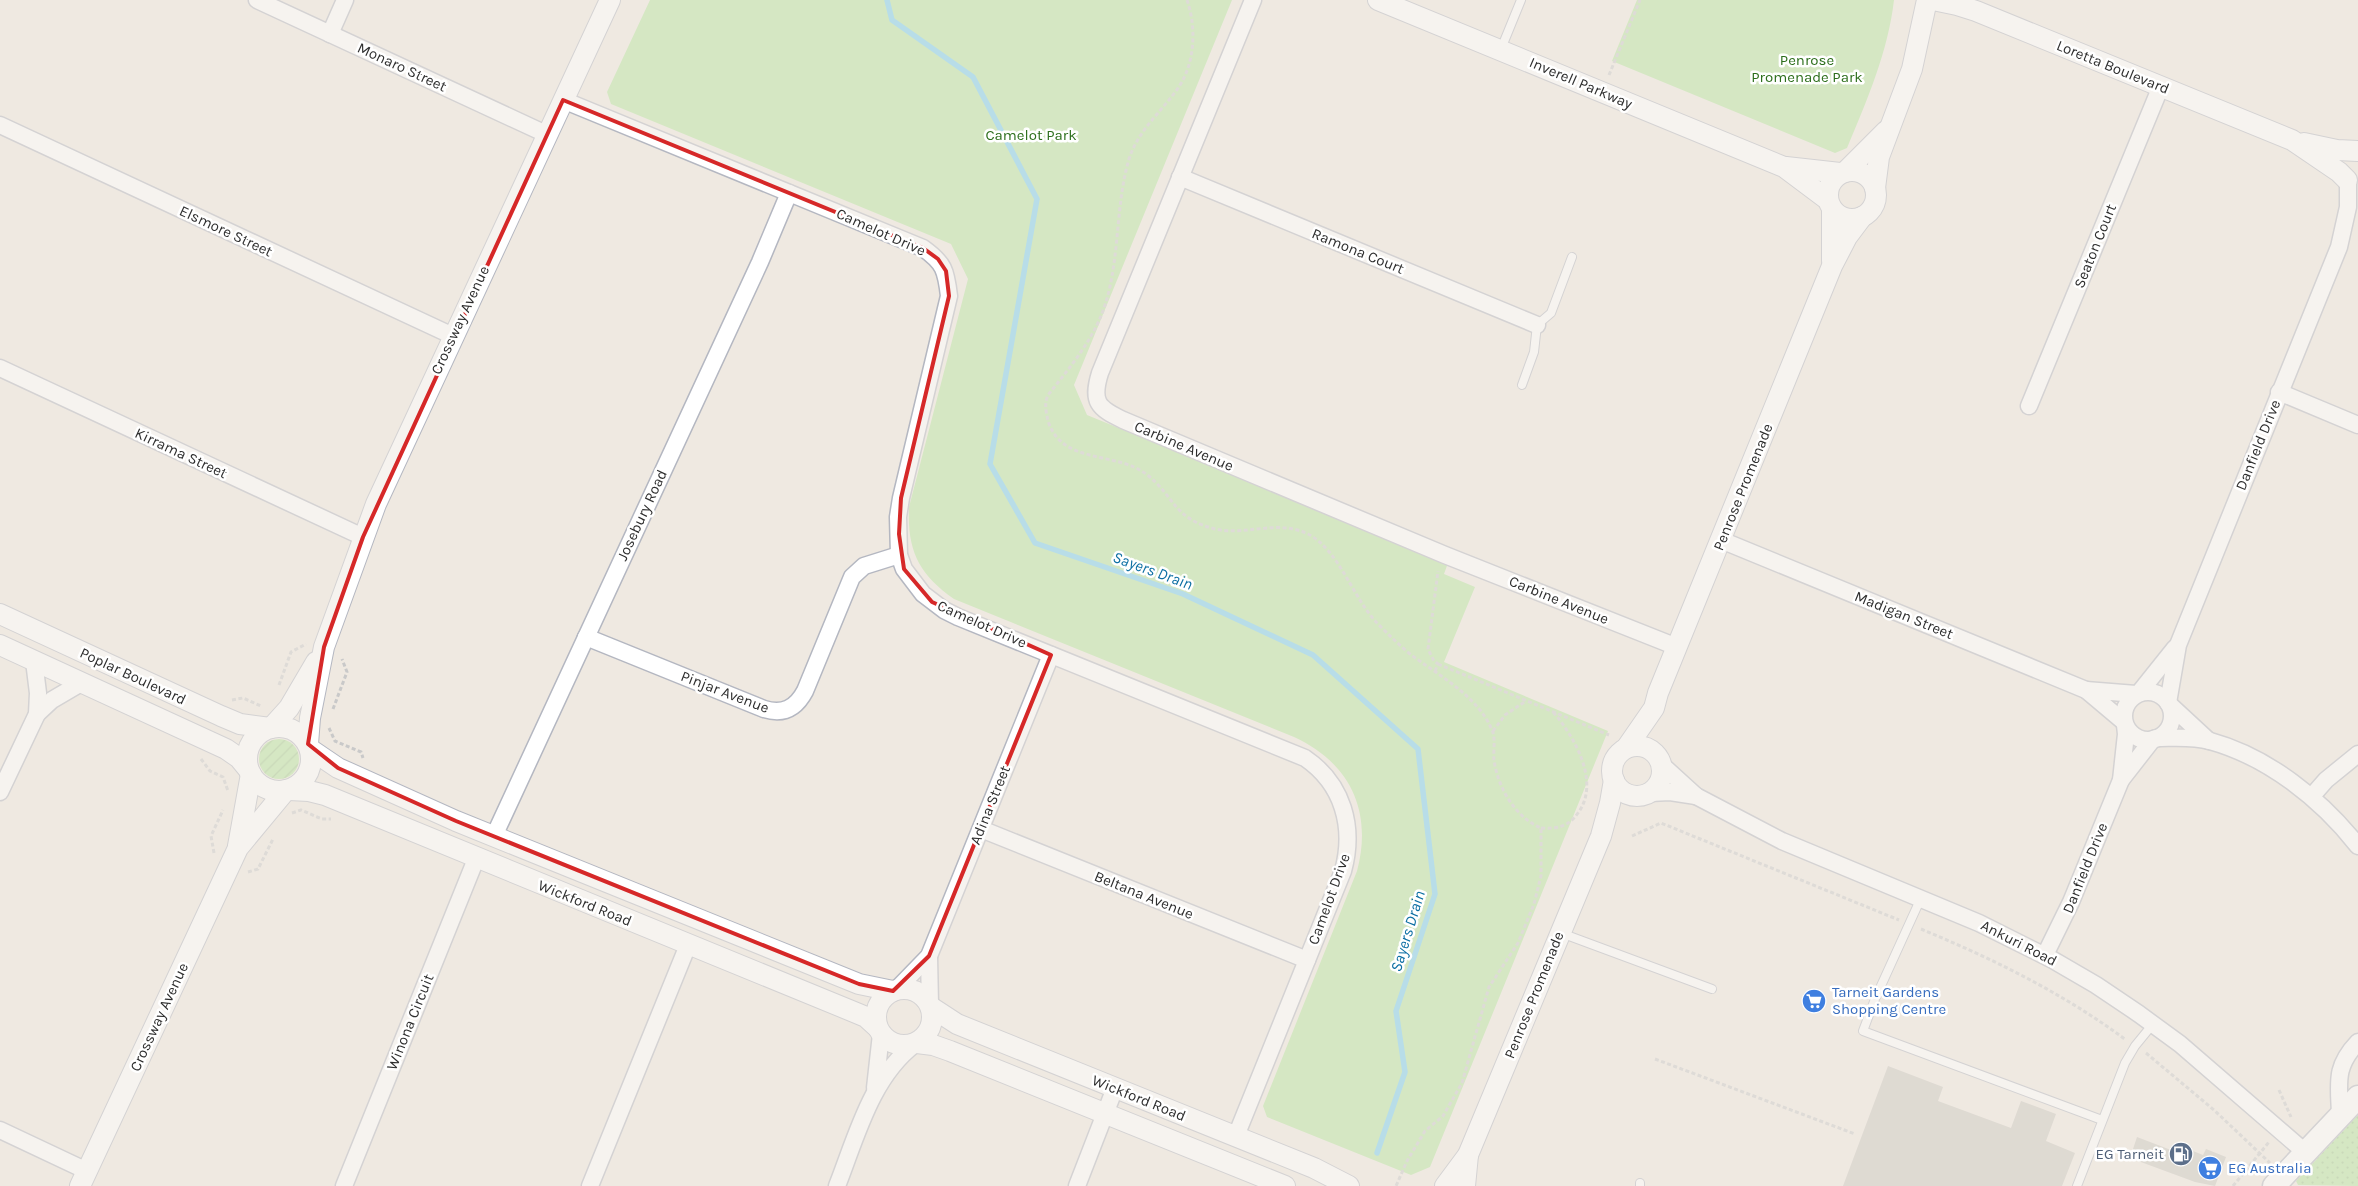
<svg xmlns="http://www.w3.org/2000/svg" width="2358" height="1186" viewBox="0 0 2358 1186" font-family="Karla,sans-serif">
	<defs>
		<pattern id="grass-dots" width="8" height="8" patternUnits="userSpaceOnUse" patternTransform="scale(1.25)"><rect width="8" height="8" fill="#b6e59e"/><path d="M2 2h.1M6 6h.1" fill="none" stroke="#9dc588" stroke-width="1.8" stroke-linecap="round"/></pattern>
		<pattern id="garden-furrows" width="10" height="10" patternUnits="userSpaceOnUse" patternTransform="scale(1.25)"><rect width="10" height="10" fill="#b6e59e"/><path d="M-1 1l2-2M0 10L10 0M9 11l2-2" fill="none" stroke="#9dc588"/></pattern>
	</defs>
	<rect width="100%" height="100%" fill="#efe9e1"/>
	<path fill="url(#grass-dots)" d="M2358,1115V1186L2298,1185L2296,1181Z"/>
	<g fill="#b6e59e">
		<path d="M650,0H1232L1074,385L1087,415L1448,563L1444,574L1475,587L1444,662L1608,731L1430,1167L1411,1175L1267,1117L1263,1106L1357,871C1373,811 1350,763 1294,737L954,599C919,574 907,551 909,507L968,279L951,244L611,104L607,92Z"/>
		<path d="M1637,0H1894C1888,52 1867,100 1847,148L1835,153L1612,61Z"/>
	</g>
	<circle fill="url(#garden-furrows)" cx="279" cy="759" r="20"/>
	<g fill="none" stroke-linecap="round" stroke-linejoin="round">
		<path stroke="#75cff0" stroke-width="5.5" d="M887,0L892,20L973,77L1037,199L990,464L1035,543L1183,594L1313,655L1418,749L1435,894L1396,1011L1405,1072L1377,1153"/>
	</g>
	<g fill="#cbc7bf">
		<path d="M1888,1066L1943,1087L1938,1101L2011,1128L2021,1101L2056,1114L2046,1141L2075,1153L2062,1186H1843Z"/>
		<path d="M2137,1137L2184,1155L2193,1151L2203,1155L2206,1149L2226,1157L2215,1186L2195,1182L2130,1158Z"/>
	</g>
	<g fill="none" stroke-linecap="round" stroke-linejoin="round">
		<g stroke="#b4b7c1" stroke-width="10">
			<g id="service">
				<path d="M1501,49L1521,0"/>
				<path d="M1522,385L1534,352L1537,325L1551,313L1572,257"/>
				<path d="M1921,898L1875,999L1863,1031L2102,1120"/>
				<path d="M1561,933L1712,989"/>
				<path d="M1640,1186V1183"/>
				<path d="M2077,1186L2125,1063L2135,1046L2153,1024"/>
			</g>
		</g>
		<g stroke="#b4b7c1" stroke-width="19">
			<g id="minor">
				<path d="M257,0L546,134"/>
				<path d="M1253,0L1100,373C1091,402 1098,408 1123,420L1445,555L1677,647"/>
				<path d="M330,34L345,0"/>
				<path d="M563,100L923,248C944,263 946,270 949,296L901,498L898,517L899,555L904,569L923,594L944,610L958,617L1305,758C1343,784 1355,827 1343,871L1236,1136"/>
				<path d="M0,125L453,336"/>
				<path d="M1180,177L1537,325"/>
				<path d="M0,368L363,537"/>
				<path d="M2279,392L2358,425"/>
				<path d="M2029,406L2161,86"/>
				<path d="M1721,540L2086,690L2124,722"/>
				<path d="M586,637L764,709C783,715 796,708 805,691L852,577L864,566L899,555"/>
				<path d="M2086,690L2136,694"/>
				<circle cx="2148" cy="716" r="24"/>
				<path d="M2139,693L2175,648"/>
				<path d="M2168,703L2178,645L2339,247L2348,207V183"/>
				<path d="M2169,704L2209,741"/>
				<path d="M37,714L52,700L81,683"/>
				<path d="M2156,738C2174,738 2192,736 2210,741C2268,757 2321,799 2358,846"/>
				<path d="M1662,765L1696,796L1782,841L1979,923L2053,960L2096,985L2139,1014L2180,1044L2305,1152"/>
				<path d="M2121,780L2153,739"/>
				<path d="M0,792L37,714L38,693L34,661"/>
				<path d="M1650,793L1670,792L1696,796"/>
				<path d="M2312,796L2326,780L2358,754"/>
				<path d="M981,829L1307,960"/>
				<path d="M494,836L760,262L789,193"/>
				<path d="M2045,955L2071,902L2121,780L2126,734L2125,725"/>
				<path d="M929,956L930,1005"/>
				<path d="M897,989L929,956L1051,655"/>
				<path d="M875,1088L881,1034"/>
				<path d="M2340,1115C2339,1083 2334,1067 2358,1042"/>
				<path d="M0,1130L87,1171"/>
				<path d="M344,1186L476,859"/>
				<path d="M590,1186L688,945"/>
				<path d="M837,1186C856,1138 871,1077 915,1044"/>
				<path d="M1077,1186L1115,1088"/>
			</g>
		</g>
		<g stroke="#b4b7c1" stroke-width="22">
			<g id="tertiary">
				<path d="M1378,0L1784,167L1828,200"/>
				<path d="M1933,0L1957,5L1976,11L2292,140L2339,172L2347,180"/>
				<path d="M2304,143L2337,150L2358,151"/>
				<path d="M1786,167L1840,173"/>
				<circle cx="1852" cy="195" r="24"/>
				<path d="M1845,172L1886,131"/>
				<path d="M1875,188L1879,157L1912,69L1927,0"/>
				<path d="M1832,209V261"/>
				<path d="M0,614L221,716L240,724L270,728"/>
				<path d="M0,645L226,749L239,758L248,769"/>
				<circle cx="279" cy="759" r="32"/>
				<path d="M271,728L289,708L316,662"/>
				<path d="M308,744L310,718L324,647L376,504L610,0"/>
				<circle cx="1637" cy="771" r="25"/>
				<path d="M1627,747L1654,708L1658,693L1832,266L1847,237L1862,217"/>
				<path d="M310,749L338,768L456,821L859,984L893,991"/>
				<path d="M289,790L309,791L325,795L854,1012L866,1017L877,1027"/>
				<path d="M238,846L251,774"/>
				<circle cx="904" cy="1017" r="28"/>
				<path d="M931,1007L957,1024L1314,1168L1349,1186"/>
				<path d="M917,1043L933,1045L950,1051L1285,1186"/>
				<path d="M80,1186L238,848L286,790"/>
				<path d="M1445,1186L1468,1155L1601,836L1610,803L1614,780"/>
				<path d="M1465,1186L1468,1155"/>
			</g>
		</g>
		<g stroke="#b4b7c1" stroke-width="25">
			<path id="secondary" d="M2274,1186L2358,1097"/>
		</g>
		<g stroke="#c9c9c9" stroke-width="3" stroke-dasharray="4 2.5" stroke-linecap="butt">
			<path d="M1187,0C1197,29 1195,66 1176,91C1159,114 1138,131 1129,159C1114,210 1121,267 1101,316C1089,345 1067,371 1048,395C1044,404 1046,411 1048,421C1062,465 1116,451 1146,474C1175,496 1172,518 1215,529C1246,536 1278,519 1308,534C1339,550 1353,598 1377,623C1388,634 1398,644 1410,654C1438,675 1478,696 1492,730C1496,738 1493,751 1494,760C1498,788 1515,817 1541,828V876L1534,904L1518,943L1489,987L1462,1083L1443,1116L1425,1131L1407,1161L1396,1186"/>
			<path d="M1609,75L1640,0"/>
			<path d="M1438,664L1609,735"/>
			<path d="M1435,671L1438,664L1434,661L1428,649L1438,571"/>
			<path d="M279,685L291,652L306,644"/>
			<path d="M232,700L243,698L261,706"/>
			<path d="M333,709L347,672L342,659"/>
			<path d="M329,728L335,741L361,752L363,758"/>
			<path d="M1493,731L1505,715L1526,701"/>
			<path d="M201,759L210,771L223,777L228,791"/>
			<path d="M292,813L301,810L322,819H331"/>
			<path d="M1541,828C1557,829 1568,827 1578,813C1601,782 1574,736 1553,712"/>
			<path d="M1632,836L1661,823L1899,920"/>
			<path d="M214,853L211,836L223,810"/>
			<path d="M248,872L258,869L273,839"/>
			<path d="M1921,929C1993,959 2063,993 2126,1040"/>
			<path d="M2146,1053L2214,1110L2270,1163"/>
			<path d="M1655,1059L1855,1134"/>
			<path d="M2279,1090L2291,1117"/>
			<path d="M2233,1186L2269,1142"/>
		</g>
		<use href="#service" stroke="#fff" stroke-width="8"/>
		<use href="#minor" stroke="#fff" stroke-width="16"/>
		<use href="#tertiary" stroke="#fff" stroke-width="20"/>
		<use href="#secondary" stroke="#fff" stroke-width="22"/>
	</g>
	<path d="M0 0H2358V1186H0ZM563,100L923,248L938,259L946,271L949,296L901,498L899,534L904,569L932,602L1051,655L929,956L893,991L859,984L456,821L338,768L308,744L324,647L363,537Z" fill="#efe9e1" fill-opacity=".55" fill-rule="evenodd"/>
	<path fill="none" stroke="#d62828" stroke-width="4" stroke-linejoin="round" d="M563,100L923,248L938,259L946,271L949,296L901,498L899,534L904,569L932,602L1051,655L929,956L893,991L859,984L456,821L338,768L308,744L324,647L363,537Z"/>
	<defs>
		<g id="supermarket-disc" transform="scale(1.25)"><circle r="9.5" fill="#3f7fe0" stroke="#fff"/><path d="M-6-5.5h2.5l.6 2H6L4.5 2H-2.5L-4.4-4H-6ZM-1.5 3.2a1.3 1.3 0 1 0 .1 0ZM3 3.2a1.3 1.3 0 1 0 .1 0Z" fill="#fff"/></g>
		<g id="fuel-disc" transform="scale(1.25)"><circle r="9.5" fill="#5c6f8a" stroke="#fff"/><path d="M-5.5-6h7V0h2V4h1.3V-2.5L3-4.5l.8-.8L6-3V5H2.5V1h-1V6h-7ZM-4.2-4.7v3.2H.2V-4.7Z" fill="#fff"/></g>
	</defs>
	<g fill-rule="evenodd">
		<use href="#supermarket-disc" x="1814" y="1001"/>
		<use href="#fuel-disc" x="2181" y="1154"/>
		<use href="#supermarket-disc" x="2210" y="1168"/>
	</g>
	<g text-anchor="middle" stroke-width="5" stroke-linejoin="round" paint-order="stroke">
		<g font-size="15" fill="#2c6e1b" stroke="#fff">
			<text x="1807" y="65">Penrose<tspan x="1807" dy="17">Promenade Park</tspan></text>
			<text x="1031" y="140">Camelot Park</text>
		</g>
		<g font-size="15" fill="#2e2e2e" stroke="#fff">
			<text transform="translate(402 67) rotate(25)" y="5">Monaro Street</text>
			<text transform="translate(2113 67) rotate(22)" y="5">Loretta Boulevard</text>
			<text transform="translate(1581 83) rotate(23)" y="5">Inverell Parkway</text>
			<text transform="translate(226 231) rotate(25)" y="5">Elsmore Street</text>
			<text transform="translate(881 232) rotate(24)" y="5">Camelot Drive</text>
			<text transform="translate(2095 246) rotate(-68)" y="5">Seaton Court</text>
			<text transform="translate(1358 251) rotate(22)" y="5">Ramona Court</text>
			<text transform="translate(460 320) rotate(-65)" y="5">Crossway Avenue</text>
			<text transform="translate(2258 445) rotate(-68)" y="5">Danfield Drive</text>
			<text transform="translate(1184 446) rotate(23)" y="5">Carbine Avenue</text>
			<text transform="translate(181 453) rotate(25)" y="5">Kirrama Street</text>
			<text transform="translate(1743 487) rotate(-68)" y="5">Penrose Promenade</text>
			<text transform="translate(642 515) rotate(-65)" y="5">Josebury Road</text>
			<text transform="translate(1559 600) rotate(22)" y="5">Carbine Avenue</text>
			<text transform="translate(1904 615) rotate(22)" y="5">Madigan Street</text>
			<text transform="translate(982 624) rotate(24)" y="5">Camelot Drive</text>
			<text transform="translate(133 676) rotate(25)" y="5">Poplar Boulevard</text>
			<text transform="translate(725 692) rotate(21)" y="5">Pinjar Avenue</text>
			<text transform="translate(990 805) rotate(-68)" y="5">Adina Street</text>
			<text transform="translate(2085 868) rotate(-68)" y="5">Danfield Drive</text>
			<text transform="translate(1144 895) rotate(22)" y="5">Beltana Avenue</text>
			<text transform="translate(1329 899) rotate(-70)" y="5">Camelot Drive</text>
			<text transform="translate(585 903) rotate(22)" y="5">Wickford Road</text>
			<text transform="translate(2019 943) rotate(27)" y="5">Ankuri Road</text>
			<text transform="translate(1534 995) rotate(-68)" y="5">Penrose Promenade</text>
			<text transform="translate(159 1017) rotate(-65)" y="5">Crossway Avenue</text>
			<text transform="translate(410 1022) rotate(-68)" y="5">Winona Circuit</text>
			<text transform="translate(1139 1098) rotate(22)" y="5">Wickford Road</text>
		</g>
		<g font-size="15" fill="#366cbe" stroke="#fff" text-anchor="start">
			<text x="1832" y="997">Tarneit Gardens<tspan x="1832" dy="17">Shopping Centre</tspan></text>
			<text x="2228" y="1173">EG Australia</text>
		</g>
		<g font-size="15" fill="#4e5e75" stroke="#fff" text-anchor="end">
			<text x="2164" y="1159">EG Tarneit</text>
		</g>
		<g font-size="16" font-style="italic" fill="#0d6fa3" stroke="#fff">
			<text transform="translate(1153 570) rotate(20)" y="6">Sayers Drain</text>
			<text transform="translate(1407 931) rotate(-73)" y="6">Sayers Drain</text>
		</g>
	</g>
</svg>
